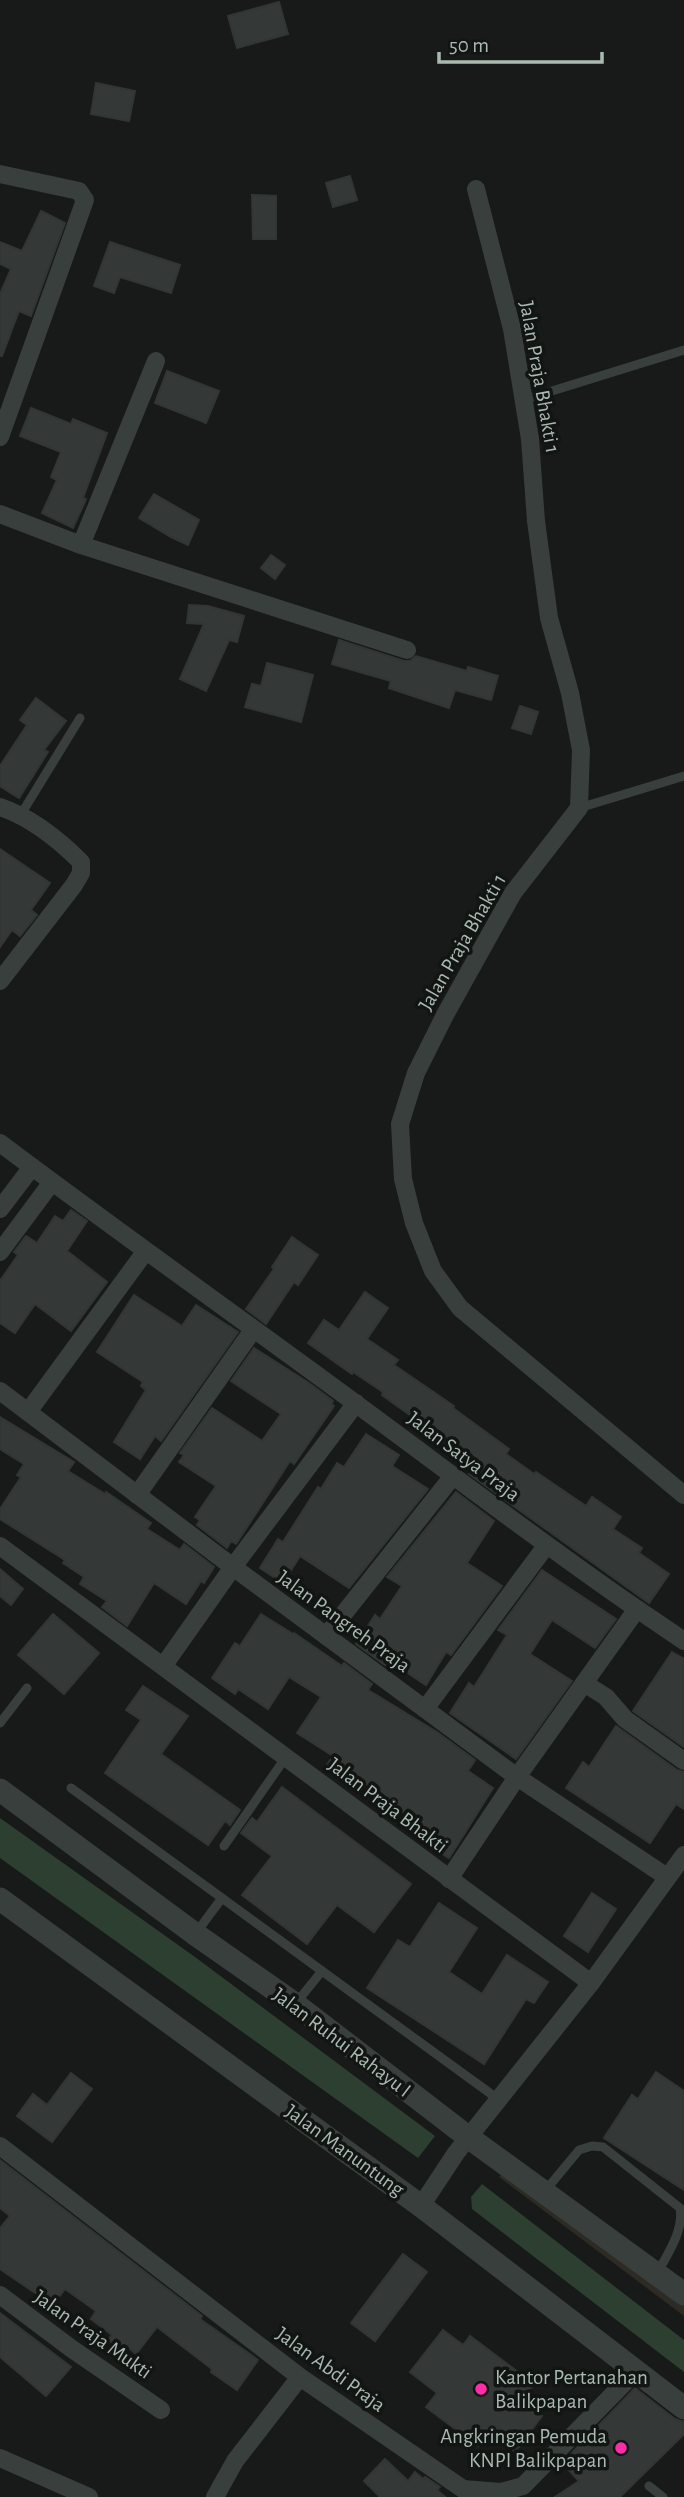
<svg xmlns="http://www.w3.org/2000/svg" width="684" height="2497" viewBox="0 0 684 2497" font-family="'Alegreya Sans',sans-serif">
	<rect width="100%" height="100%" fill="#171a19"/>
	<path fill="#2d2b23" d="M507,2164L684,2297V2316L499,2177Z"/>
	<g fill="#2c3f30">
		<path d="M0,1818L195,1957L435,2136L418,2158L0,1858Z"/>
		<path d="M482,2184L684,2340V2372L472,2209L471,2197Z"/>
	</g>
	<g fill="#343937" stroke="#313635" stroke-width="2">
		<path d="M279,2L288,34L237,48L228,16Z"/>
		<path d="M96,83L135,91L129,121L91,114Z"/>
		<path d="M350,176L357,200L333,207L326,183Z"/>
		<path d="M252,195L276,196V239H253Z"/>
		<path d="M41,211L65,223L31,316L19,311L2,356H0V294L11,269L0,264V242L22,251Z"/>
		<path d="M110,242L180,265L171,293L120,277L114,293L94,286Z"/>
		<path d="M167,371L219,391L206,423L155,403Z"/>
		<path d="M31,408L71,424L73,419L107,433L83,498L86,499L73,528L42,513L57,480L51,477L61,452L20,436Z"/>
		<path d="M154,494L199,520L188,545L171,537L139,518Z"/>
		<path d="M271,555L285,565L275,579L261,568Z"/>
		<path d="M189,605L208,606L244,616L237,642L229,640L206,691L180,679L204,624L187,623Z"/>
		<path d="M339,640L404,661H410L416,656L467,671L468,667L498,676L491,700L455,690L449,708L389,688L391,681L332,664Z"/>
		<path d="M267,663L313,675L301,722L245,707L252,684L261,686Z"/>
		<path d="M36,698L66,721L44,750L48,752L19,798L0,786V766L27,725L20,720Z"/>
		<path d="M520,706L538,712L531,734L512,728Z"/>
		<path d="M0,849L50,883L31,910L37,915L20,936L12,930L0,947Z"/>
		<path d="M71,1210L87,1221L67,1251L107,1282L71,1331L35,1304L15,1333L0,1323V1281L18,1255L14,1252L26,1236L37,1243L55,1216L63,1221Z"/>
		<path d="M292,1237L318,1255L298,1285L294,1282L266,1324L246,1309L274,1269L272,1267Z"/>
		<path d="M365,1292L388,1308L367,1339L398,1360L394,1365L454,1406L453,1408L509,1449L506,1454L534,1474L536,1472L586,1506L592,1497L621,1517L613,1529L642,1548L639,1553L669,1574L649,1603L469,1474L473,1468L441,1445L445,1440L382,1395L383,1392L353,1372L352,1374L308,1343L324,1320L339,1330Z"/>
		<path d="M134,1295L182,1326L196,1305L238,1332L161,1441L155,1436L140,1459L114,1442L146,1390L141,1386L143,1382L97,1352Z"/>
		<path d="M254,1348L309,1383L333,1401L331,1404L334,1406L294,1464L290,1461L236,1544L231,1541L227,1548L197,1525L200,1520L195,1517L216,1486L179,1462L184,1455L180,1453L212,1408L262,1441L281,1414L231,1381Z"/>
		<path d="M0,1417L74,1462L68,1471L105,1494L106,1492L151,1523L147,1529L180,1550L184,1544L214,1567L204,1583L201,1581L186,1604L154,1583L127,1626L102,1607L107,1601L80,1584L84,1577L63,1563L65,1560L0,1519V1509L21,1477L17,1475L24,1464L0,1449Z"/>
		<path d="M366,1434L399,1455L392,1466L428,1489L349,1588L300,1556L283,1583L260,1568L278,1539L283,1542L318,1487L321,1489L337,1463L344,1467Z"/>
		<path d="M456,1492L494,1521L467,1563L502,1586L451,1655L446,1652L426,1685L388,1660L385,1665L356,1644L375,1615L380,1619L402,1586L387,1577Z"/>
		<path d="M0,1569L23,1589L11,1605L0,1596Z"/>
		<path d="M542,1570L616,1619L595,1648L552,1620L530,1654L572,1681L516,1759L450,1713L469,1683L474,1687L507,1635L498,1630Z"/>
		<path d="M53,1614L99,1653L64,1694L18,1655Z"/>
		<path d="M261,1614L293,1634L294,1633L342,1666L344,1663L372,1684L368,1690L437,1732L475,1760L468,1771L493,1788L449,1858L424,1842L431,1831L348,1776L347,1778L327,1765L333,1756L297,1733L321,1697L289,1677L268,1709L238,1689L235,1694L212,1678L235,1643L240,1646Z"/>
		<path d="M672,1652L684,1659V1747L633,1711Z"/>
		<path d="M143,1686L188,1716L161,1754L240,1810L230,1825L225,1821L208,1845L105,1773L141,1720L126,1710Z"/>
		<path d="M616,1726L677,1770L684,1772V1809L676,1804L650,1843L566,1788L583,1762L589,1767Z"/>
		<path d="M282,1787L411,1884L374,1932L337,1905L307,1944L242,1895L272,1856L241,1833L252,1818L257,1822Z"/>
		<path d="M592,1893L616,1909L588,1952L564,1936Z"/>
		<path d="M439,1903L477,1928L449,1972L482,1994L507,1955L548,1982L534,2003L526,1999L484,2064L367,1988L398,1940L410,1947Z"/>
		<path d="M656,2072L684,2091V2190L604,2138L632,2095L638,2099Z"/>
		<path d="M71,2073L92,2089L52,2142L17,2116L33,2094L47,2105Z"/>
		<path d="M0,2160L202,2316L200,2319L258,2360L237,2390L211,2372L212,2369L157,2327L136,2354L128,2347L123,2352L108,2340L112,2335L91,2319L96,2311L65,2289L53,2305L0,2269V2228L10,2216L0,2208Z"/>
		<path d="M403,2254L427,2272L375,2341L351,2323Z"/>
		<path d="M0,2313L71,2367L46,2396L0,2357Z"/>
		<path d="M443,2330L463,2345L470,2336L534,2384L522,2400L542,2416L515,2452L489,2432L478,2446L426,2407L437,2393L410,2372Z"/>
		<path d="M635,2388L675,2419L684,2422V2434L620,2497H555L579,2481L562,2463Z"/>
		<path d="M385,2459L408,2481L415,2472L423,2479L425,2477L440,2487L437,2490L445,2497H380L364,2481Z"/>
	</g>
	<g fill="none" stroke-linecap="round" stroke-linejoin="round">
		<g stroke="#383f3c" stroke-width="9">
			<path d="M523,400L684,350"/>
			<path d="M579,808L684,776"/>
			<path d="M20,816L80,718"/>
			<path d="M0,1723L27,1688"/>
			<path d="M71,1788L322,1971"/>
			<path d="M224,1846L286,1757"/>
			<path d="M196,1933L222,1898"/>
			<path d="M296,2003L322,1971L498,2099"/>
			<path d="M545,2191L579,2150L592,2146L603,2147L680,2208C684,2230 668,2253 658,2272"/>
			<path d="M649,2486L663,2497"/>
		</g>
		<g stroke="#383f3c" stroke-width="18">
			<path d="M0,174L79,191L85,200L0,437"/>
			<path d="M476,189L512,329L530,439L536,521L549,618L570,693L581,750L579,808L513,893L445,1015L416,1073L400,1124L403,1179L414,1223L433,1271L460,1308L684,1495"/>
			<path d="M0,514L81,545L407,650"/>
			<path d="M81,545L156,361"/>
			<path d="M0,807C30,817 59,840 81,862V873L74,885L0,981"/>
			<path d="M0,1143C117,1231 237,1316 355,1403C449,1472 541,1543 637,1609L517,1777L449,1879"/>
			<path d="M0,1209L32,1167"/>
			<path d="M0,1252L52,1182"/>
			<path d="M0,1391L233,1567L517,1777L667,1877"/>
			<path d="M28,1412L145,1252"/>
			<path d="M137,1495L253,1330"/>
			<path d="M0,1546L591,1983L456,2153L421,2206"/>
			<path d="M637,1609L684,1641"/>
			<path d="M326,1636L453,1476"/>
			<path d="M164,1665L233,1567L356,1403"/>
			<path d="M584,1683L606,1697L625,1719L684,1761"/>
			<path d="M425,1709L546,1546"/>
			<path d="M591,1983L684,1855"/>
			<path d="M0,2146L300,2377L463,2489L501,2492L523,2486L635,2372"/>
			<path d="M0,2295L72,2349L161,2410"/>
			<path d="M0,2458L89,2497"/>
			<path d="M215,2497L235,2461L300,2377"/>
		</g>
		<g stroke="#383f3c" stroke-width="23">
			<path d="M0,1790L195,1934L295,2004L468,2137L684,2294"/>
			<path d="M0,1899L421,2206L684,2408"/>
		</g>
	</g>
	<g fill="#fd2ca9" stroke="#121514" stroke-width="2.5">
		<circle cx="481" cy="2389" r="7"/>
		<circle cx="621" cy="2448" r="7"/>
	</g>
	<g text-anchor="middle" stroke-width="7" stroke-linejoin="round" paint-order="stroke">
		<g font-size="21" fill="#a9bab0" stroke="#121514">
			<text transform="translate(540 377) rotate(80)" y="7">Jalan Praja Bhakti 1</text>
			<text transform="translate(462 942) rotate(-60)" y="7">Jalan Praja Bhakti 1</text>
			<text transform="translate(464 1456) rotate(37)" y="7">Jalan Satya Praja</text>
			<text transform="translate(344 1621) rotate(36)" y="7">Jalan Pangreh Praja</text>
			<text transform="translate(388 1805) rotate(37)" y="7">Jalan Praja Bhakti</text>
			<text transform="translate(342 2042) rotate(37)" y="7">Jalan Ruhui Rahayu I</text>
			<text transform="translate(345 2150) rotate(36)" y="7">Jalan Manuntung</text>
			<text transform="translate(93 2334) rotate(35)" y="7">Jalan Praja Mukti</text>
			<text transform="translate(331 2369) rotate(36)" y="7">Jalan Abdi Praja</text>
		</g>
		<g font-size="21" fill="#a9bab0" stroke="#121514" text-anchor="start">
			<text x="495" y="2384">Kantor Pertanahan<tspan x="495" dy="24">Balikpapan</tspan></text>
			<text x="607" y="2443" text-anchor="end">Angkringan Pemuda<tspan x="607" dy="24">KNPI Balikpapan</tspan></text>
		</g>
	</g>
	<path d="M439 52v10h163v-10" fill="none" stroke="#a9bab0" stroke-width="3.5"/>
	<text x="449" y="52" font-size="21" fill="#a9bab0" stroke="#121514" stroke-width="5" paint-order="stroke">50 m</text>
</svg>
